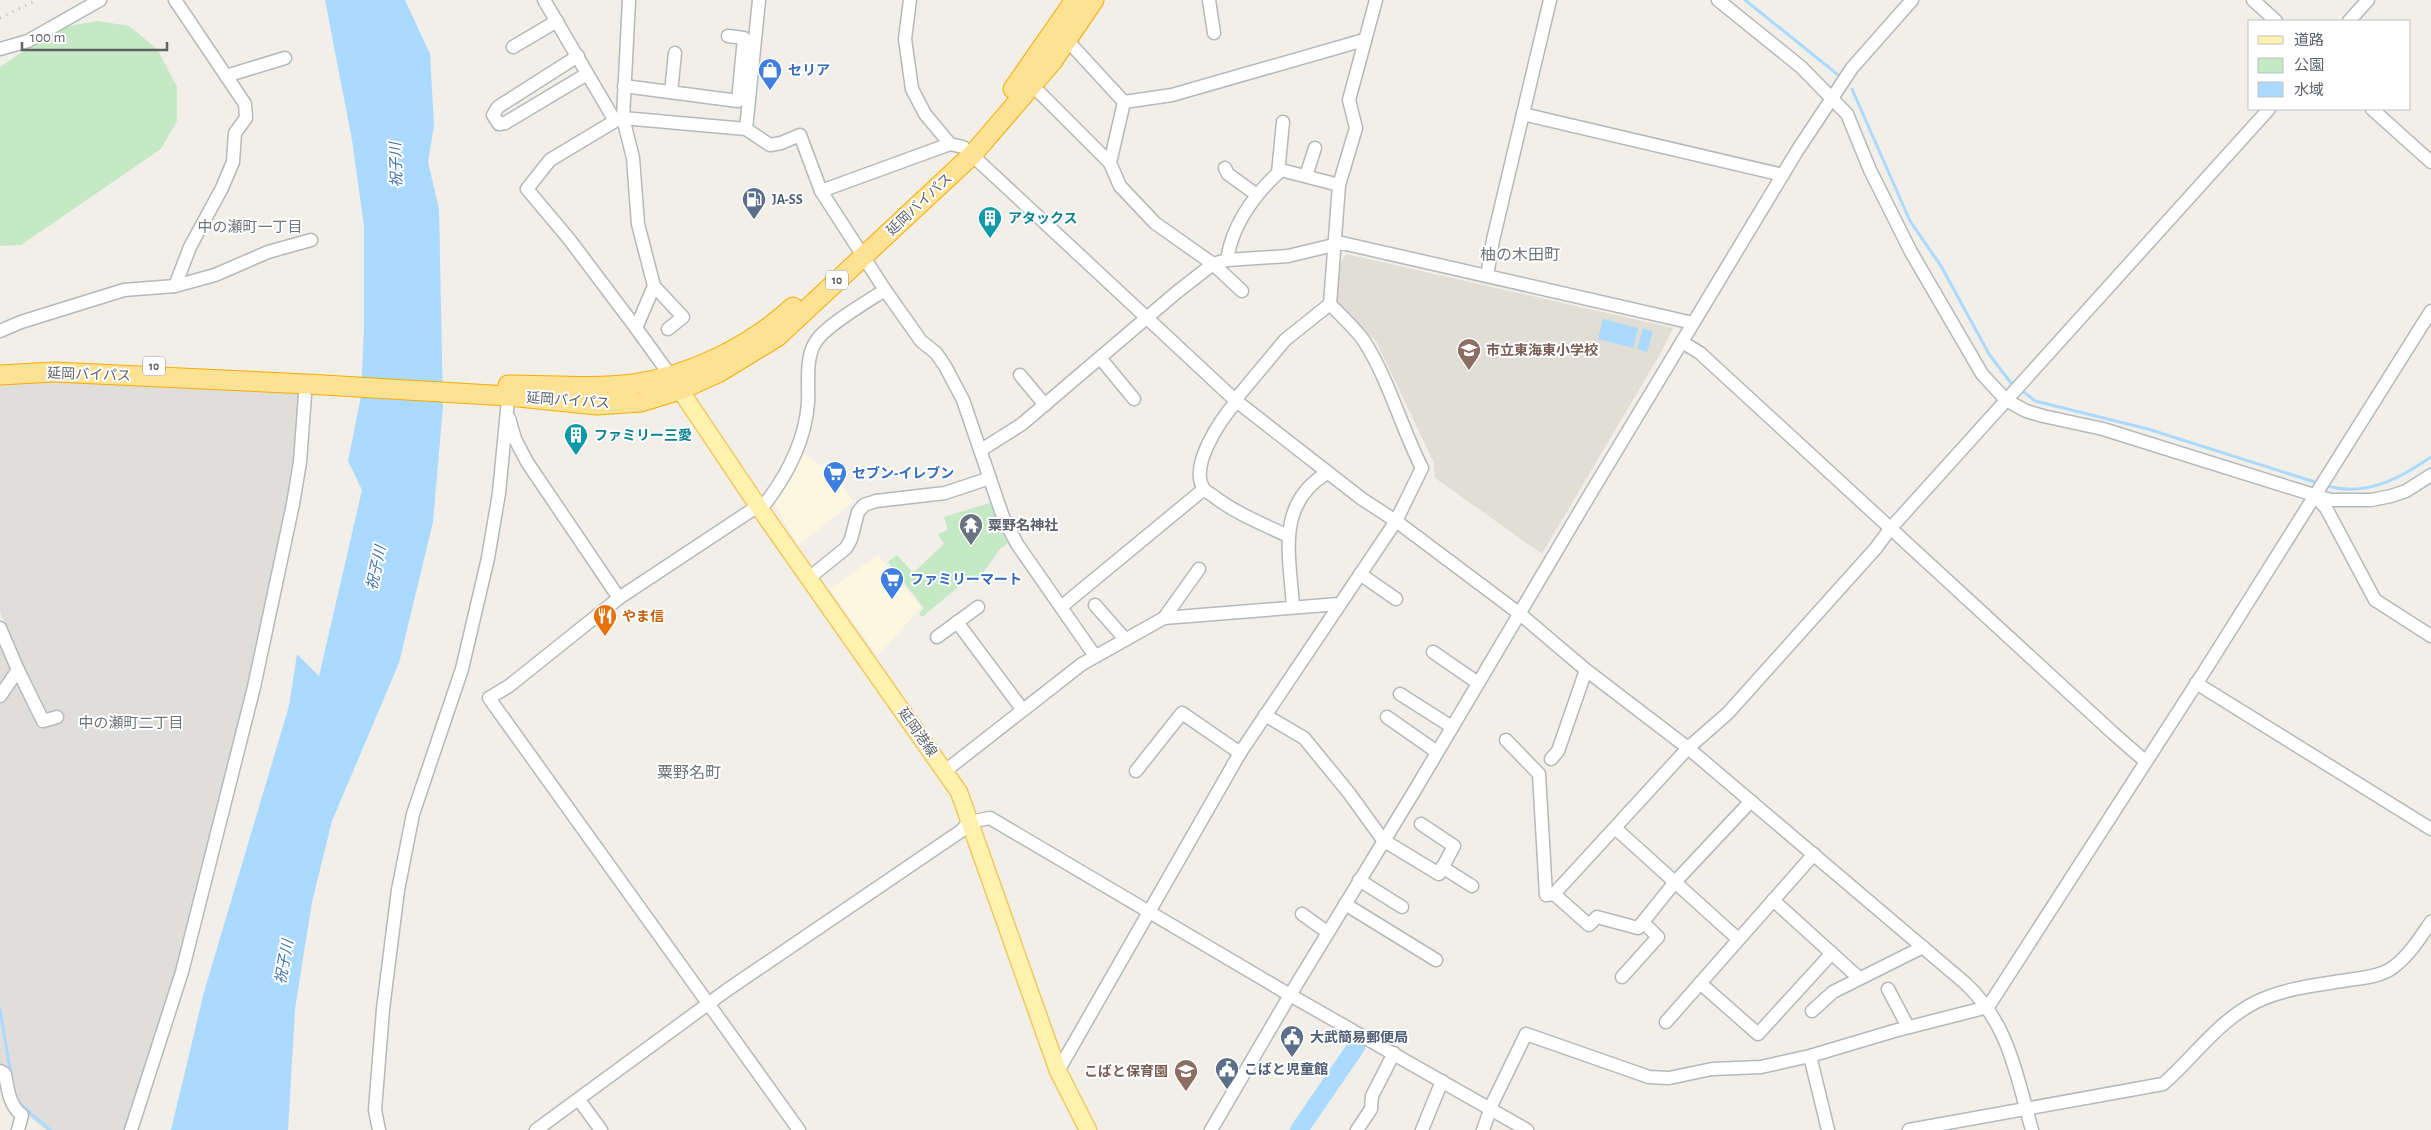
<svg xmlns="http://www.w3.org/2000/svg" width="2431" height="1130" viewBox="0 0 2431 1130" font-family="'Alegreya Sans','Noto Sans JP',sans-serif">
	<rect width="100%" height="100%" fill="#f1efe8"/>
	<g fill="#fef7e0">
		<path d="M802,452L822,466L827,463L853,502L798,545L773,501Z"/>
		<path d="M878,555L921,607L878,656L830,589Z"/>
	</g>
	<g fill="#e0deda">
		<path d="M23,381L298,393L302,396L296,456L284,533L224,793L171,993L129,1130H46L19,1108L0,1067V706L23,666L0,612V384Z"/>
		<path d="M0,637L10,662V669L0,686Z"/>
	</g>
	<path fill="#e1ded6" d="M1346,254L1673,328L1663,349L1542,554L1435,478L1434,463L1376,341L1335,302L1340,263Z"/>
	<g fill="#c5e8c5">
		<path d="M97,21L129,26L157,49L177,87V121L161,149L21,245L0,246V67L58,28Z"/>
		<path d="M996,501L1012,540L1000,549L976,583L968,579L922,617L919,614L924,608L888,562L897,555L913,573L944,544L938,534L948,530L944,517Z"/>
	</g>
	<g fill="#aadaff">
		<path d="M325,0H405L430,54L434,125L428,162L439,209L443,406L433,522L399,663L332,821L312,902L295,1009L288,1130H171L204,992L289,706L297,654L319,676L362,490L348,461L361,396L364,329V226L352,140Z"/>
		<path d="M1603,319L1638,328L1633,348L1598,339Z"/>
		<path d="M1643,328L1653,331L1647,352L1637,349Z"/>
	</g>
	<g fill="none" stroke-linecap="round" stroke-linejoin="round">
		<g stroke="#aadaff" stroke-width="3">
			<path d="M1745,0L1837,74"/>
			<path d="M1852,89L1910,221L1941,266L1989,354L2011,383"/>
			<path d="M2024,392L2035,401L2148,429L2318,483"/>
			<path d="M2324,485C2364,498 2399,479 2431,457"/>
			<path d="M0,1009L11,1075"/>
			<path d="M20,1104L50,1130"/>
		</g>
		<path stroke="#aadaff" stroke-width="18" d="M1299,1130L1356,1047"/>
		<g stroke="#b5b8bc" stroke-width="15">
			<g id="minor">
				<path d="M544,0L615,121L623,118L746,129L770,145L781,143L800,135L821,191L885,290L921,341L936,353L945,366L963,400L1003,517L1017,544L1095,656"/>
				<path d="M629,0L623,118L633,158L638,224L654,286L636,328L670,375"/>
				<path d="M910,0L905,39L912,89L925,114L950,144L963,147L972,155L1235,400L1362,499L1396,521L1520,614L1586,670L1688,748L1965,983C2009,1024 2016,1074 2032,1130"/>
				<path d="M1209,0L1214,33"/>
				<path d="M1718,0L1801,67L1847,114L1870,170L1911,252L1982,374L2006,400L2026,411L2043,416L2103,429L2330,500H2371L2391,496L2406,491L2431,475"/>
				<path d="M2253,0L2276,21"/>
				<path d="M2349,21L2368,0"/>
				<path d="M1067,40L1124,102L1110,163L1120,186L1155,223L1213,264L1242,291"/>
				<path d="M513,47L557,21"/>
				<path d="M0,49L28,41L100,0"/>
				<path d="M578,56L498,107L493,115L499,124L505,123L587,74"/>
				<path d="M226,76L285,58"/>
				<path d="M1032,85L1110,163"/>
				<path d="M624,86L738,101L744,38L728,36"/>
				<path d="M671,92L675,53"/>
				<path d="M1124,102L1172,95L1364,40"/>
				<path d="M2372,109L2431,162"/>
				<path d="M1523,114L1783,175"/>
				<path d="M615,121L550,160L527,189L569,239L636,328"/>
				<path d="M746,129L759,0"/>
				<path d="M1225,168L1228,174L1257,195"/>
				<path d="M1278,173L1283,122"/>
				<path d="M1306,176L1315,148"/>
				<path d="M821,191L950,144"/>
				<path d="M1227,260C1232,225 1255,194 1281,170L1339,185"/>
				<path d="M1487,276L1493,240L1550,0"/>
				<path d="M175,286L190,247L222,188L233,162L235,133L246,118L245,104L175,0"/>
				<path d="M654,286L683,317L668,329"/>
				<path d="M0,331L21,322L124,290L175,286L215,275L268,252L311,240"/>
				<path d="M1682,342L1700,353L2113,733L2145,761"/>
				<path d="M1101,359L1134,399"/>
				<path d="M1020,375L1045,405"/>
				<path d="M1235,400L1285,340L1330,304"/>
				<path d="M1236,402C1222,418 1188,466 1204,489C1206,492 1213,495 1216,498C1239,515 1263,524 1288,536"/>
				<path d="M509,418L515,439L527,462L619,598"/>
				<path d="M981,450L1022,424L1177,292L1213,264L1227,260L1288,256L1342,243L1693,323"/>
				<path d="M2315,496L2326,508L2375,600L2431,636"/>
				<path d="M758,506L619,598L509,686L489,698L799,1130"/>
				<path d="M761,509C785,479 805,443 808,403C809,385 805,359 815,343C823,327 868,301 885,290"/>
				<path d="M1360,574L1396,599"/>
				<path d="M809,578L846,548L851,539L858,512L864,505L876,501L945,493L990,478"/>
				<path d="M1095,605L1125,639"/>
				<path d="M1061,607L1204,489"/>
				<path d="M1293,607C1290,557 1275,504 1327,473"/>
				<path d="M1164,618L1199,569"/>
				<path d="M957,622L1022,709"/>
				<path d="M0,628L18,670L0,696"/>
				<path d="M937,637L978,607"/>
				<path d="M1433,652L1478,683"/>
				<path d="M18,670L43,721L57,717"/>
				<path d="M2196,683L2431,829"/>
				<path d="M1400,694L1452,727"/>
				<path d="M1265,715L1304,738L1349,793L1383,840L1439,874L1454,846L1421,824"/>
				<path d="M1387,717L1437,752"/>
				<path d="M1506,740L1539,774L1546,895L1554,894L1688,748L1728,713L1876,548L1890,529L2269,109"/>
				<path d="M1551,759L1558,751L1586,670"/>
				<path d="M945,771L1082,664L1164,618L1339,604"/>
				<path d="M1136,771L1182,713L1240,753"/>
				<path d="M1615,828L1738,939"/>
				<path d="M1442,867L1472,886"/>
				<path d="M1359,880L1402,907"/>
				<path d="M1554,894L1589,925L1597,917L1638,928L1675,882L1751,801"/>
				<path d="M1773,900L1859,978"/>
				<path d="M1345,904L1436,960"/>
				<path d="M1302,914L1327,932"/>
				<path d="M1622,977L1658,937L1643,922"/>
				<path d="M1700,983L1758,1034L1832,953"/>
				<path d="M1888,989L1908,1027"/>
				<path d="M1812,1011L1833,992L1923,947"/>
				<path d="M1666,1022L1814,854"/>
				<path d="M1810,1056L1828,1130"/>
				<path d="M0,1071L5,1074C8,1090 9,1105 22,1115L18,1130"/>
				<path d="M1058,1071L1240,753L1396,521L1422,468C1401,427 1389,380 1364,341C1355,328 1341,316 1330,304L1339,185L1356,128L1349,100L1376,0"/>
				<path d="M579,1100L601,1130"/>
				<path d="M131,1130L182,972L254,687L293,504L300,462L305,395"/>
				<path d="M379,1130L375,1110L383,1009L398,890L413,814L462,669L488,558L499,493L509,389"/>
				<path d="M536,1130L727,990L961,831L969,822L990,818L1290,995L1527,1130"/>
				<path d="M1211,1130L1290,995L1415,790L1589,496L1797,151L1852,68L1912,0"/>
				<path d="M1357,1130L1371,1109L1372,1096L1394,1053"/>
				<path d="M1422,1130L1442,1081"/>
				<path d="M1483,1130L1493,1102L1526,1034L1649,1077L1669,1078L1712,1069L1761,1067L1810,1056L1894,1031L1988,1007L2209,664L2431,311"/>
				<path d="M1909,1130L2163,1084C2194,1057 2218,1021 2256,1002C2285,988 2317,985 2348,980C2361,978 2377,977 2389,970C2407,959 2419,939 2431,922"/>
			</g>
		</g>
		<g stroke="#f2c960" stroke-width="19">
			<path id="major" d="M674,381L758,506L959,792L1058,1071L1088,1130"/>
		</g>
		<g stroke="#f9ab00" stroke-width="21">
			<g id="highway">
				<path d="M1013,89L1075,0"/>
				<path d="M0,375L54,372L307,384L508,396L597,405L641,402L680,390L718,373L777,337L972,155L1052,62L1094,0"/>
				<path d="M508,385C549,385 592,389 633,384C690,376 751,346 793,307"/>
			</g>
		</g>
		<use href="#minor" stroke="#fff" stroke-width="12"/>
		<use href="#major" stroke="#fff2af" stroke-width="16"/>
		<use href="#highway" stroke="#fde293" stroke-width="19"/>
		<path stroke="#b6b7b8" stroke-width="3" stroke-dasharray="1 6" stroke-linecap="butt" d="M0,18L37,0"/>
	</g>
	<defs>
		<g id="shop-pin" transform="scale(1.25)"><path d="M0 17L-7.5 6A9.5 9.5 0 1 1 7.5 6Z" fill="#3f7fe0" stroke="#fff"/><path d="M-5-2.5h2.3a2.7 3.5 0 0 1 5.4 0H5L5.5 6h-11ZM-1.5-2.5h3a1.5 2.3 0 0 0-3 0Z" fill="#fff"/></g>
		<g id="fuel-pin" transform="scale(1.25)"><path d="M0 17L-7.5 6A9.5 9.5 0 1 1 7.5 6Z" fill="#5c6f8a" stroke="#fff"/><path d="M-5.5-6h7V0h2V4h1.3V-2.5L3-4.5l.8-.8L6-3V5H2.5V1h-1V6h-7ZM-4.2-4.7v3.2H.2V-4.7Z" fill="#fff"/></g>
		<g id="building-pin" transform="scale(1.25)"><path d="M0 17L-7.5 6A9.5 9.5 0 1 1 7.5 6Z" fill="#0f9aa8" stroke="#fff"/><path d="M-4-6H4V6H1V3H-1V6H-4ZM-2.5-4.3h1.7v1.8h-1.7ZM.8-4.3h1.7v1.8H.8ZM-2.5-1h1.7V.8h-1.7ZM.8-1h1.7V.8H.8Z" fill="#fff"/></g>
		<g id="school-pin" transform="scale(1.25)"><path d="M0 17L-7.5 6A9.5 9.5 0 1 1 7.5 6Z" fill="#8d6e63" stroke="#fff"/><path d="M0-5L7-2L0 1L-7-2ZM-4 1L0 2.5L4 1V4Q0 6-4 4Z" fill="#fff"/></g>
		<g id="supermarket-pin" transform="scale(1.25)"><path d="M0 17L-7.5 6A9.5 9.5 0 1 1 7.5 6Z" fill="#3f7fe0" stroke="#fff"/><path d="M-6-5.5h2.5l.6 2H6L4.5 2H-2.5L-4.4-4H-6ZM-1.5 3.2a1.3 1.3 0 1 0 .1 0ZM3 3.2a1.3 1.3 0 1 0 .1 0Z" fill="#fff"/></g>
		<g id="temple-pin" transform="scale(1.25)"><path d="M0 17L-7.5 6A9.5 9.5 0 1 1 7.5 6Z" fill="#6b7280" stroke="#fff"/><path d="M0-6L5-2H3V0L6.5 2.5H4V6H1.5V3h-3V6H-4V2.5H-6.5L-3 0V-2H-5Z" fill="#fff"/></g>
		<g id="restaurant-pin" transform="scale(1.25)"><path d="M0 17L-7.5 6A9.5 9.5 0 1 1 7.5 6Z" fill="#e8710a" stroke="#fff"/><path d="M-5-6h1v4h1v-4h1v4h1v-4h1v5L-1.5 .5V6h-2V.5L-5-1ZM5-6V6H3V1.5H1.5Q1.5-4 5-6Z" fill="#fff"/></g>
		<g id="civic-pin" transform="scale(1.25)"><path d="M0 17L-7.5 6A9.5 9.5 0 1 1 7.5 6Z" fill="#5c6f8a" stroke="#fff"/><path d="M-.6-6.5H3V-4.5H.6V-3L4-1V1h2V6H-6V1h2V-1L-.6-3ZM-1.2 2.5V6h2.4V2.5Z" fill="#fff"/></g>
	</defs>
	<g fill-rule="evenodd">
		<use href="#shop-pin" x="770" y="70"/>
		<use href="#fuel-pin" x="754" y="199"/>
		<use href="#building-pin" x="990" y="218"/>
		<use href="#school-pin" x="1469" y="350"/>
		<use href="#building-pin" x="576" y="435"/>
		<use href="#supermarket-pin" x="835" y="473"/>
		<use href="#temple-pin" x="971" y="525"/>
		<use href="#supermarket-pin" x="892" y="579"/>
		<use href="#restaurant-pin" x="605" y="616"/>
		<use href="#civic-pin" x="1292" y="1037"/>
		<use href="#civic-pin" x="1227" y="1069"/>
		<use href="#school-pin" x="1186" y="1071"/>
	</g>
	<g text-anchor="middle" stroke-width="4" stroke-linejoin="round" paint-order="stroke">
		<g fill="#fff" stroke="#8f9295" stroke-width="1">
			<rect x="826" y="270.5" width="22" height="19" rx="4"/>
			<rect x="143" y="356.5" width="22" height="19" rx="4"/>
		</g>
		<g font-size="12" font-weight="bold" fill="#5f6368">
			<text x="837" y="284">10</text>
			<text x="154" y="370">10</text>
		</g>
		<g font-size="14" font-weight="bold" fill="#366cbe" stroke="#fff" text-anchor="start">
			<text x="788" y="75">セリア</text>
			<text x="852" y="478">セブン-イレブン</text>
			<text x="910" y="584">ファミリーマート</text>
		</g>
		<g font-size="14" font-weight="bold" fill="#4e5e75" stroke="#fff" text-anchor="start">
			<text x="772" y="204">JA-SS</text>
			<text x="1310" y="1042">大武簡易郵便局</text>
			<text x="1244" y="1074">こばと児童館</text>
		</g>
		<g font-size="14" fill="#5f6368" stroke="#fff">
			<text transform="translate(919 204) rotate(-43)" y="5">延岡バイパス</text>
			<text transform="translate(89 374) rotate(2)" y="5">延岡バイパス</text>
			<text transform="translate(568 400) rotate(4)" y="5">延岡バイパス</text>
			<text transform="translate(918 732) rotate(55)" y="5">延岡港線</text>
		</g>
		<g font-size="14" font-weight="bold" fill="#0d838f" stroke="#fff" text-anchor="start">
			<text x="1008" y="223">アタックス</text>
			<text x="594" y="440">ファミリー三愛</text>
		</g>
		<g font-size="14" font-weight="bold" fill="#785e54" stroke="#fff" text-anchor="start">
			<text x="1486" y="355">市立東海東小学校</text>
			<text x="1168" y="1076" text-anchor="end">こばと保育園</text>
		</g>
		<g font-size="14" font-weight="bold" fill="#5b616d" stroke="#fff" text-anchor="start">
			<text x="988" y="530">粟野名神社</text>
		</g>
		<g font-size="14" font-weight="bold" fill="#c56008" stroke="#fff" text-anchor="start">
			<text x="622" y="621">やま信</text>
		</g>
		<g font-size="15" font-style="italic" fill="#4174aa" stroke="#fff">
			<text transform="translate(396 165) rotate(-92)" y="5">祝子川</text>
			<text transform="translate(376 568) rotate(-78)" y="5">祝子川</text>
			<text transform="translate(284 962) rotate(-80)" y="5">祝子川</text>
		</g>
		<g font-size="15" fill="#70757a" stroke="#fff">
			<text x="250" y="232">中の瀬町一丁目</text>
			<text x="131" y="728">中の瀬町二丁目</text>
		</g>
		<g font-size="16" fill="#70757a" stroke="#fff">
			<text x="1520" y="260">柚の木田町</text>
			<text x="689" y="778">粟野名町</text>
		</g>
	</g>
	<rect x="2248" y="20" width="162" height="90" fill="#ffffff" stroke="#bfc1c3"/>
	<rect x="2258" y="36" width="25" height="8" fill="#fff2af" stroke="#bfc1c3"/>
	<text x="2294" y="45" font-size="15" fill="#5f6368">道路</text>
	<rect x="2258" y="58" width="25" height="15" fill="#c5e8c5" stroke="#bfc1c3"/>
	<text x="2294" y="70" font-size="15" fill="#5f6368">公園</text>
	<rect x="2258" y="82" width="25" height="15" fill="#aadaff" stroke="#bfc1c3"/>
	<text x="2294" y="95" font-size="15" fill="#5f6368">水域</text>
	<path d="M22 42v8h145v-8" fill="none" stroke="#5f6368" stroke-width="2.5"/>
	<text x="30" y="42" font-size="15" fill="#5f6368" stroke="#ffffff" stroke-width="4" paint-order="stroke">100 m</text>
</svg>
